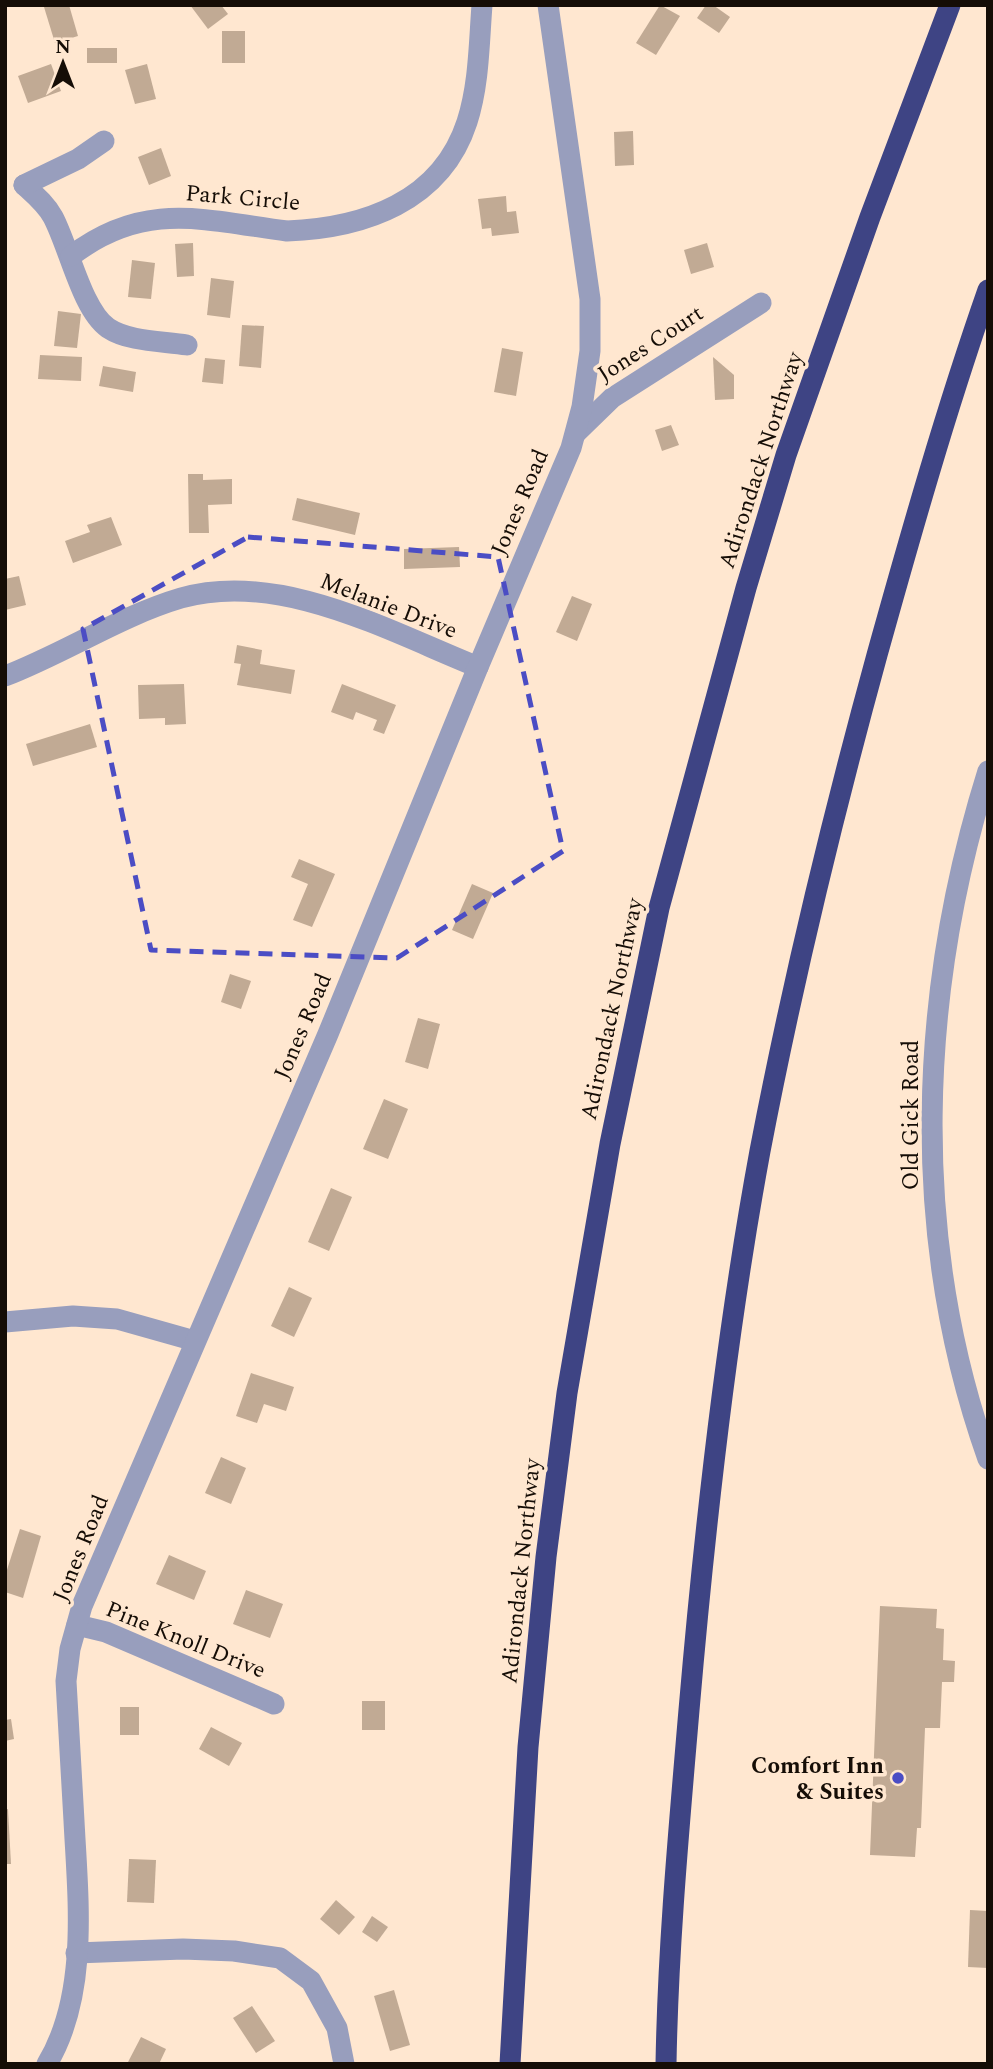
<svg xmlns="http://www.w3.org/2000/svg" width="993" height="2069" viewBox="0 0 993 2069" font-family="Spectral,serif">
	<rect width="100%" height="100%" fill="#ffe7d0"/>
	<g fill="#c1aa94">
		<path d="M51,5H69L78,36L55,43L44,7Z"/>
		<path d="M190,5H221L228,14L208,29Z"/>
		<path d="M660,5L680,16L656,55L636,43Z"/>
		<path d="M706,5H713L730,17L719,33L697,18Z"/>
		<rect x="222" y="31" width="23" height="32"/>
		<rect x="87" y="48" width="30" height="15"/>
		<path d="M51,64L61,91L28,103L18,76Z"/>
		<path d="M147,64L156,99L135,104L125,70Z"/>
		<path d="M633,131L634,165L615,166L614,132Z"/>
		<path d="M161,148L171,176L149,185L138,157Z"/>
		<path d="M506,196L507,212L516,211L519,233L492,236L491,228L482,229L478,199Z"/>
		<path d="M193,243L194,276L177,277L175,244Z"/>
		<path d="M707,243L714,267L691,274L684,250Z"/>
		<path d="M132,260L155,263L151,299L128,297Z"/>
		<path d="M211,278L234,281L230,318L207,315Z"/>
		<path d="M58,311L81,314L77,348L54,346Z"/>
		<path d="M242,325L264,326L261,368L239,366Z"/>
		<path d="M502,348L523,352L516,396L494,392Z"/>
		<path d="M40,355L82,357L81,381L38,379Z"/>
		<path d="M713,357L734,375V399L715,400Z"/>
		<path d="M205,358L225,360L223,384L202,382Z"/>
		<path d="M103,366L136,372L133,392L99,386Z"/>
		<path d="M671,425L679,445L662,451L655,430Z"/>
		<path d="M188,474H203V480L232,479V504L208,505L209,533H189Z"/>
		<path d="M297,498L360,513L355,535L292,520Z"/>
		<path d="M111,517L122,545L73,563L65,541L90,532L87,525Z"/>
		<path d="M459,547L460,567L404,569V549Z"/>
		<path d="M19,576L26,605L5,610V579Z"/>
		<path d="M572,596L592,604L577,641L556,632Z"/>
		<path d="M237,645L262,650L260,664L295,670L291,694L237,685L241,664L234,663Z"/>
		<path d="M184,684L186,724L165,725V718L139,719L138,685Z"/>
		<path d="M342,684L396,705L384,734L373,730L377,720L356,712L353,720L331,712Z"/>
		<path d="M90,724L97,747L33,766L26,744Z"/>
		<path d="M299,859L335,874L312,927L293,920L308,884L291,877Z"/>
		<path d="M472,884L493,893L473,939L452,930Z"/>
		<path d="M230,974L251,981L241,1009L221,1002Z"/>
		<path d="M418,1018L440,1024L428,1069L405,1062Z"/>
		<path d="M384,1099L408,1109L388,1159L363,1149Z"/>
		<path d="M331,1188L352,1197L329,1251L308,1242Z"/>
		<path d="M289,1287L312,1298L294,1337L271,1326Z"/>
		<path d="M251,1373L294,1387L286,1411L264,1404L257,1423L236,1416Z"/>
		<path d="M221,1457L246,1468L231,1504L205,1493Z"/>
		<path d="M20,1529L41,1536L23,1598L5,1592V1576Z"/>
		<path d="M169,1555L206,1571L194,1600L156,1584Z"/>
		<path d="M246,1590L283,1604L270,1638L233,1624Z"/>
		<path d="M880,1606L937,1609L936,1628L944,1629L943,1660L955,1661L954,1682H942L940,1728H925L921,1828H917L915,1857L870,1855Z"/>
		<rect x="362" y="1701" width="23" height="29"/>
		<rect x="120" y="1707" width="19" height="28"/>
		<path d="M11,1719L14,1739L5,1741V1720Z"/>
		<path d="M211,1727L242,1743L229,1766L199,1749Z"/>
		<path d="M8,1809L11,1864H5V1810Z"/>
		<path d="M129,1859L156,1860L154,1903L127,1902Z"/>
		<path d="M336,1900L355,1917L339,1935L320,1919Z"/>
		<path d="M970,1910L988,1911V1968L968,1967Z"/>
		<path d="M372,1916L388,1927L377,1942L362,1932Z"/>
		<path d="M394,1990L410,2045L390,2051L374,1996Z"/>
		<path d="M252,2006L275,2041L256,2053L233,2018Z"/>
		<path d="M141,2037L166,2049L159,2064H127Z"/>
	</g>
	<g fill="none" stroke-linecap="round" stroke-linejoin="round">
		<g stroke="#989ebd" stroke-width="21">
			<path d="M24,185C35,195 46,204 53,217C69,247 82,310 108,328C129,342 163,341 187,345"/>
			<path d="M24,185L78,159L104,141"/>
			<path d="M71,256C144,200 203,220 287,231C364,228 441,202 467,122C479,85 479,44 482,5"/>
			<path d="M576,433L612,398L761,303"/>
			<path d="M5,676C65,653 120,616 181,598C280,570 388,631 478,667"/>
			<path d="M988,771C918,994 909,1237 988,1459"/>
			<path d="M5,1322L73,1316L117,1319L195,1341"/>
			<path d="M77,1625L106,1632L274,1704"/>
			<path d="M76,1953L183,1949L234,1951L280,1958L311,1981L337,2028L344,2064"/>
			<path d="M47,2064C89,1994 78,1899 74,1821C71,1774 69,1727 66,1681L70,1649L82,1606L328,1034L478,667L571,448L582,407L590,351V299L548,5"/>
		</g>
		<g stroke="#3e4484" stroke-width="21">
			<path d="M510,2064L528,1747L546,1557L567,1393L610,1144L659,908L746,588L786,455L870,217L950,5"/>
			<path d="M666,2064C668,1946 679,1828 689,1710C705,1523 726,1335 760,1151C792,984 832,819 877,655C911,533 946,410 988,290"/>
		</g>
	</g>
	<path fill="none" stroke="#4b4dc4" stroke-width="5" stroke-dasharray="14 9" stroke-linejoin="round" d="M248,537L498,557L563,851L397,958L151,950L83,629Z"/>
	<circle fill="#4b4dc4" stroke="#ffe7d0" stroke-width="2.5" cx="898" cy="1778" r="7"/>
	<g text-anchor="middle" stroke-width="7" stroke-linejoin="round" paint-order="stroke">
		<g font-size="23" fill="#150d06" stroke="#ffe7d0">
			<text transform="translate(243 197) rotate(5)" y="8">Park Circle</text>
			<text transform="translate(650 343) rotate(-33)" y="8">Jones Court</text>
			<text transform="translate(760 460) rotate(-72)" y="8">Adirondack Northway</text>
			<text transform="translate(519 502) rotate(-67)" y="8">Jones Road</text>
			<text transform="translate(389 605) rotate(21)" y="8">Melanie Drive</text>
			<text transform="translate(611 1009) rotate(-78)" y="8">Adirondack Northway</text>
			<text transform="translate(302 1026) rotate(-67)" y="8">Jones Road</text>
			<text transform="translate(910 1115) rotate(-90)" y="8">Old Gick Road</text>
			<text transform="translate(80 1548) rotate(-68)" y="8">Jones Road</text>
			<text transform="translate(520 1571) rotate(-84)" y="8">Adirondack Northway</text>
			<text transform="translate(186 1639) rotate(22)" y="8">Pine Knoll Drive</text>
		</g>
		<g font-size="23" font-weight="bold" fill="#150d06" stroke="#ffe7d0" text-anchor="end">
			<text x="884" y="1773">Comfort Inn<tspan x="884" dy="26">&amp; Suites</tspan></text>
		</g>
	</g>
	<rect width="993" height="2069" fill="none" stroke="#150d06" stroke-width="14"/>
	<g transform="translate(63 63)" stroke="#ffe7d0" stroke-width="5" paint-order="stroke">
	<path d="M0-5L12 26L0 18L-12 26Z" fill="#150d06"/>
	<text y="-10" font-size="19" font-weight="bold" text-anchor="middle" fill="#150d06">N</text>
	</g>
</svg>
